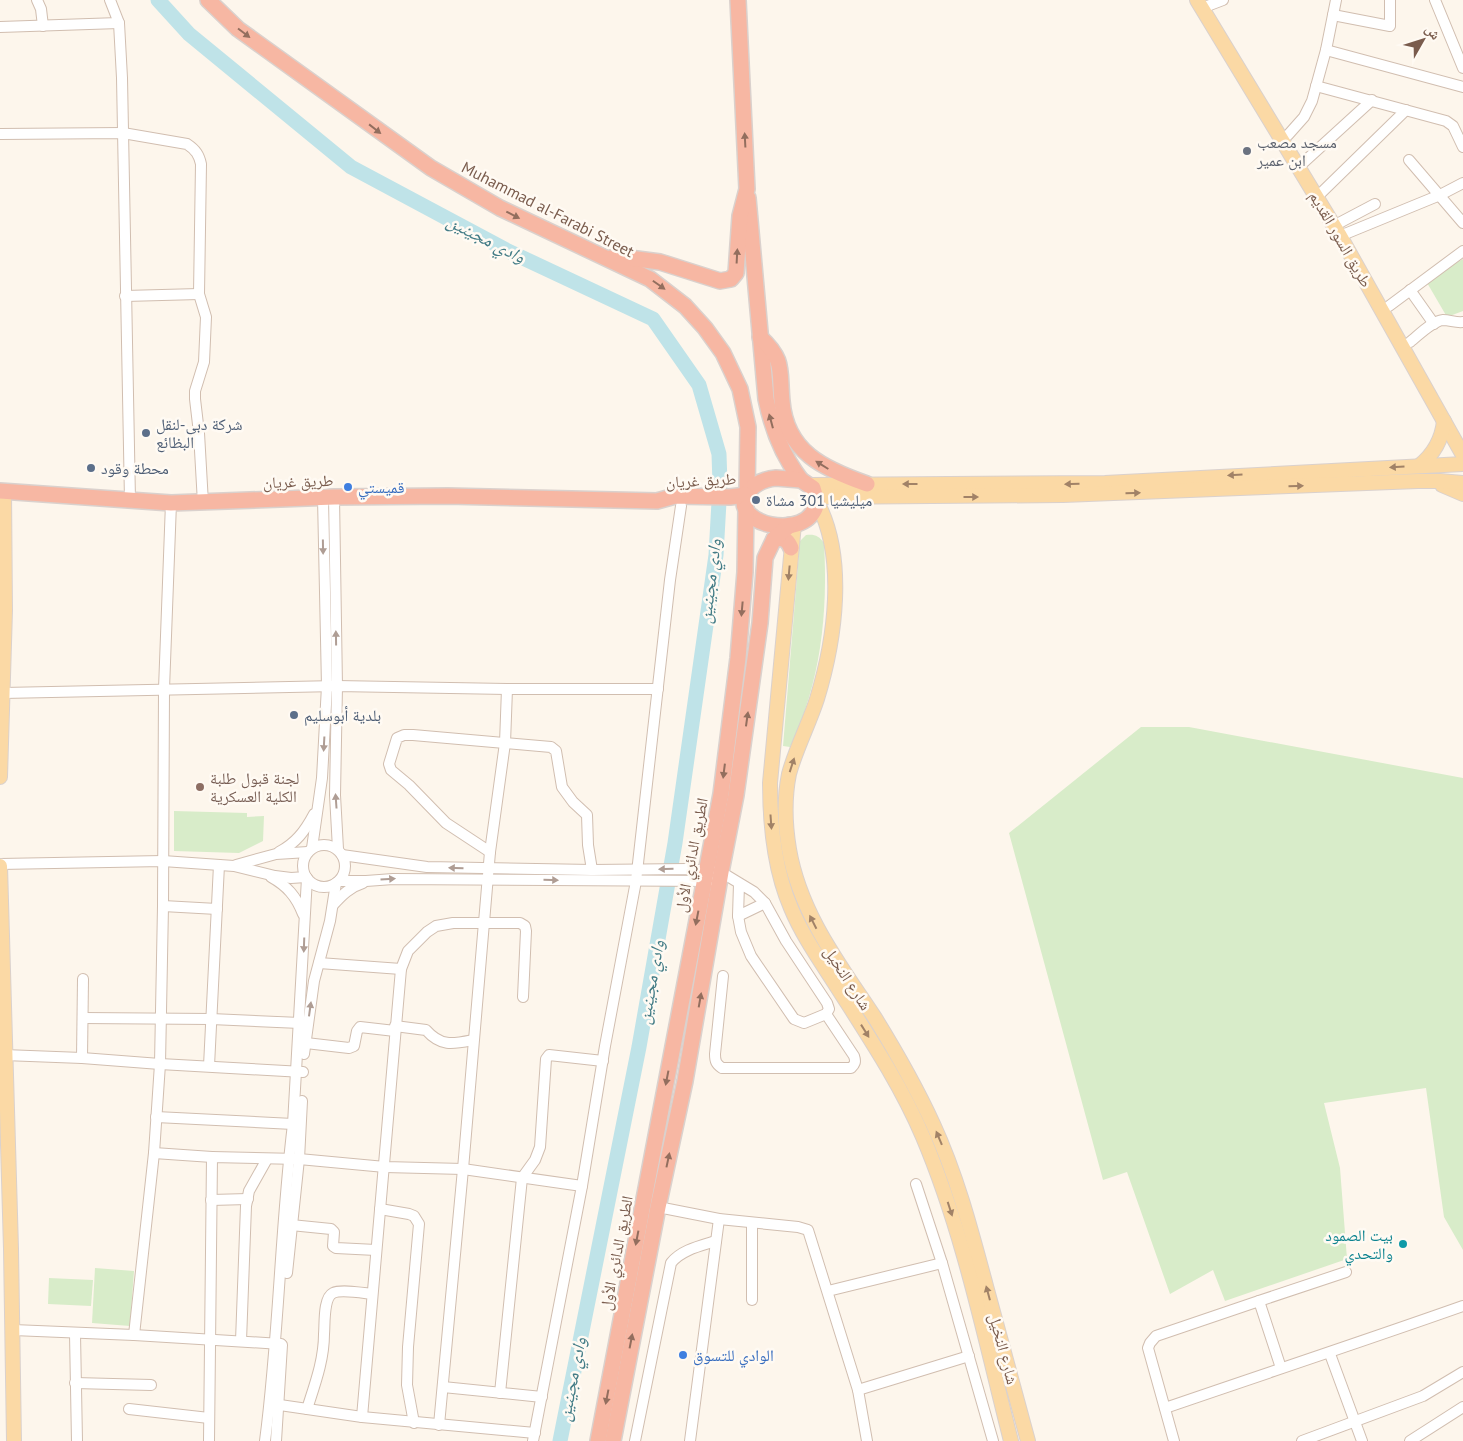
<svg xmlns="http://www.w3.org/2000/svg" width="1463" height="1441" viewBox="0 0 1463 1441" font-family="'PT Sans','Noto Naskh Arabic',sans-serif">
	<rect width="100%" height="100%" fill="#fdf6ec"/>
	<g fill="#d8ecc9">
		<path d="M1463,259V311L1447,317L1426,281Z"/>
		<path d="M806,535C815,534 819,536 824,543C828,613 821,682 790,747L783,746L800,541Z"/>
		<path d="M1141,727H1189L1463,778V1250L1444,1217L1426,1088L1324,1103L1340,1168L1347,1259L1225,1301L1213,1270L1170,1294L1127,1172L1103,1180L1009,833Z"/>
		<path d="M174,811L247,813V817L264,816L263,841L239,853L174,851Z"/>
		<path d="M95,1268L134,1271L130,1326L92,1323Z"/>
		<path d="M49,1278L93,1280L91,1306L48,1304Z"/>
	</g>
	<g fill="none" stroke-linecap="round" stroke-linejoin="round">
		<path stroke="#bfe3e8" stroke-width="15" d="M158,0L189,34L351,167L508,251L653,319L699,385L719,454L720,484L716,555L675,843L639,1047L560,1441"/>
		<g stroke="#d1beb0" stroke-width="12">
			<g id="minor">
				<path d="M37,0L41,9L43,26"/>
				<path d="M110,0L119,23L122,78L130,500"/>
				<path d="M1435,0L1463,68"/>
				<path d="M1202,8L1223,0"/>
				<path d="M1333,15L1390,26V0"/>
				<path d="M0,27L119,23"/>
				<path d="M1326,50L1463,87"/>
				<path d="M1316,86L1446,121L1453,126L1463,147"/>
				<path d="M0,134L123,133L187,144C196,150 199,155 201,164L199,294L206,317L204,362L195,391V399L199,433L203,503"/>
				<path d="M1288,135L1304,117L1312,101L1326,50L1336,0"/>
				<path d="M1409,160L1463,223"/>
				<path d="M1304,162L1372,100"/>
				<path d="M1321,193L1406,110"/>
				<path d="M1339,223L1375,204"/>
				<path d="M1340,236L1440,195L1463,183"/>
				<path d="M1410,290L1434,324"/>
				<path d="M125,296L199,294"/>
				<path d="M1389,306L1463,251"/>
				<path d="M1410,342C1419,335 1432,321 1443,320C1450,320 1456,323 1463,322"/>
				<path d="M334,497L337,686L335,795L338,849"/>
				<path d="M3,693L337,686L507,689H658"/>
				<circle cx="324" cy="866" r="21"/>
				<path d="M312,848L322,778L327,686L323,498"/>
				<path d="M279,852C296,843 305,831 314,814"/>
				<path d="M490,852L446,823L409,785L391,770L389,764L397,738L404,735H413L551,747L556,751L562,787L573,802L587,815L588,845L592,870"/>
				<path d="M342,855L427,867L592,870L688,869L721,872L754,892L765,903L786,941L827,1003L829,1009L826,1014L804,1023L794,1019L751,956L741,932L738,916L739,884"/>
				<path d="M0,864L163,861L234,866L275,876L291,878L306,877"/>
				<path d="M236,865L276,854L308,852"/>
				<path d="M271,877C287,886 296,896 303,914"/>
				<path d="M339,881H366L393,879L711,881"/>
				<path d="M333,905C342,895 350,887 363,883"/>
				<path d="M163,906L217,909"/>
				<path d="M738,916L765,903"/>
				<path d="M319,963L401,969"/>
				<path d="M723,976L715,1054C715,1061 716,1064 722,1068H851C855,1064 856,1062 854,1056L826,1014"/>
				<path d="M83,1018L211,1019L300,1023"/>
				<path d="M395,1026L426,1030C441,1047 453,1044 473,1040"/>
				<path d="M306,1043L349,1048L354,1046L357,1031L360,1027L395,1031"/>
				<path d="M304,1054L314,981L330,921L336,883"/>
				<path d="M4,1055L82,1058L160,1064L303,1072"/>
				<path d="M82,1058L83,979"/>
				<path d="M209,1066L219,865"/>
				<path d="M156,1117L293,1124"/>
				<path d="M154,1153L212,1157"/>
				<path d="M916,1184L942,1263L993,1441"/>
				<path d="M211,1200L248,1199"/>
				<path d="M658,1207L719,1219L798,1227L808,1230L858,1390L867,1441"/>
				<path d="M380,1209L409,1214L414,1216L419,1224L408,1347L407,1385L414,1423"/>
				<path d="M752,1223V1300"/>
				<path d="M291,1225L331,1229L334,1232L333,1246L336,1248L376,1250"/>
				<path d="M287,1273L299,1159L302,1101"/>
				<path d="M828,1291L942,1263"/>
				<path d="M1259,1301L1346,1272"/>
				<path d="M13,1330L134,1335L281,1344"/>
				<path d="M75,1334L77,1441"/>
				<path d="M134,1335L154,1153L160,1064L163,906L164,689L171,503"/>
				<path d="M241,1341L246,1206L249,1191L267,1159"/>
				<path d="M1330,1354L1362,1441"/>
				<path d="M75,1383L151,1385"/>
				<path d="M443,1387L542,1397"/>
				<path d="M858,1390L969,1356"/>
				<path d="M500,1393L522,1178L535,1160L540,1147L546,1059L549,1055L603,1061"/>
				<path d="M273,1404L362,1417L535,1433"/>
				<path d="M1165,1408C1264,1374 1364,1341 1463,1306"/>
				<path d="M129,1409L209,1418"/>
				<path d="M307,1409C315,1384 324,1360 324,1334C325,1324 323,1298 333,1293C341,1289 363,1293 372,1294"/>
				<path d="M362,1417L401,969L408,951L427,932L436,926L453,923H520L525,926L526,931L523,997"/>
				<path d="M439,1425L463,1169L490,852L505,743L507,689"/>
				<path d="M209,1441L212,1157L299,1159L385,1167L463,1169L582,1186"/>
				<path d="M265,1441C279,1336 280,1229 293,1124L307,878"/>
				<path d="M276,1441L282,1345"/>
				<path d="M533,1441L582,1186L605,1046L636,881L670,580L681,506"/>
				<path d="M635,1441L671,1263C681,1250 700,1246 716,1241"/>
				<path d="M690,1441L719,1219"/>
				<path d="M1174,1441L1148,1348L1150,1343L1156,1336L1259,1301L1281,1368"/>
				<path d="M1302,1441L1423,1396L1463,1372"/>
				<path d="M1410,1441L1463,1407"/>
			</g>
		</g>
		<g stroke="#dad1cd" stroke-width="16">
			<g id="major">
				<path d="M1197,0L1340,236L1463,455"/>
				<path d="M1419,466C1434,454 1442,440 1444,421"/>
				<path d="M810,485L1105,483L1463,464"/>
				<path d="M1442,485L1463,494"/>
				<path d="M817,497L1063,495L1418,481H1440L1463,483"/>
				<path d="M817,502C847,558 835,640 817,699C809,724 796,748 789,774C784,799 785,825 789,849C800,914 840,965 875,1018C896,1052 916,1087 933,1124C957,1176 971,1230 986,1286C1000,1337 1014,1389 1028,1441"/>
				<path d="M794,524L770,783C770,825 774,869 791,908C803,937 822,963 839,990C869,1037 901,1085 923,1137C964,1234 985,1339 1011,1441"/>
				<path d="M0,777L5,610L4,491"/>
				<path d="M0,866L11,1249L14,1441"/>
			</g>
		</g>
		<g stroke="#dad1cd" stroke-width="18">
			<g id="highway">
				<path d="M208,0L238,29L431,168L500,208L650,279L685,306L705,328L723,353L740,389L748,427L747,493"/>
				<path d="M748,198L766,399C772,429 782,455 801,480"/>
				<path d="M610,258H629L660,262L720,281L731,279L736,273L740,216L747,189L738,0"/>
				<path d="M760,337C785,360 779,370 782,401C786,452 824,469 867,484"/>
				<path d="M776,478L801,480L813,488L817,502C809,545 725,523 748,492C755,483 765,479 776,478Z"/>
				<path d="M0,491L171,503L334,497L448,496L657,501L675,496L730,497L746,495"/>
				<path d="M774,539C783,537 788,540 791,548"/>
				<path d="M598,1441L721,794L738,658L745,572L746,508"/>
				<path d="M613,1441L658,1207L685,1081L721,872L736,795L760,623L765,558L774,539L790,525"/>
			</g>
		</g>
		<use href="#minor" stroke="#fff" stroke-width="10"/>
		<use href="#major" stroke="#fbd9a5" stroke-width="14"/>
		<use href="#highway" stroke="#f7b7a3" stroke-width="15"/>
	</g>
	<defs><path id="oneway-solid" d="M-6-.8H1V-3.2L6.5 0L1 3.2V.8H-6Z" transform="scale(1.25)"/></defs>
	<g fill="#936e5e">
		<use href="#oneway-solid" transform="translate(244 33) rotate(37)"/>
		<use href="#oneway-solid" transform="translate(375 129) rotate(38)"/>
		<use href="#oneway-solid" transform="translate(745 140) rotate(-93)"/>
		<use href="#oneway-solid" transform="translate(513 215) rotate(27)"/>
		<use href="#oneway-solid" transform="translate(737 256) rotate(-87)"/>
		<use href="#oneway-solid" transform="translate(659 285) rotate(35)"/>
		<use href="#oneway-solid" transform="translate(771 421) rotate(-105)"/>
		<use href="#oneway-solid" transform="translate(822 465) rotate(-148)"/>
		<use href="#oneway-solid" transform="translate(742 609) rotate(95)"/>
		<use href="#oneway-solid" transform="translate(747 719) rotate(-82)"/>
		<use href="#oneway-solid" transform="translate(724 771) rotate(97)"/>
		<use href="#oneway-solid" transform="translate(697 918) rotate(101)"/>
		<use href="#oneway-solid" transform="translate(700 1000) rotate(-80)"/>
		<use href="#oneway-solid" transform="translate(667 1078) rotate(101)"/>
		<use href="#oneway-solid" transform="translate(668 1160) rotate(-78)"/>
		<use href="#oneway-solid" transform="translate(637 1238) rotate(101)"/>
		<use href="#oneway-solid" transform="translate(631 1341) rotate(-79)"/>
		<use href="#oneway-solid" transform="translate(607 1397) rotate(101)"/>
	</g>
	<g fill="#a18267">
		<use href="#oneway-solid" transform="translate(1397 467) rotate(177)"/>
		<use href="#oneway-solid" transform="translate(1235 475) rotate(177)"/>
		<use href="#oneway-solid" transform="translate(910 484) rotate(-180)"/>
		<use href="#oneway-solid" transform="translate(1072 484) rotate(178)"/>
		<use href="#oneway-solid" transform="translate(1296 486) rotate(-2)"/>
		<use href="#oneway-solid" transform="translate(1133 493) rotate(-2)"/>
		<use href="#oneway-solid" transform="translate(971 497)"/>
		<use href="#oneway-solid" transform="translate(789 573) rotate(95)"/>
		<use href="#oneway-solid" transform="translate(792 765) rotate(-72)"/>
		<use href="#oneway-solid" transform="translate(771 822) rotate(86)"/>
		<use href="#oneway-solid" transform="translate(813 922) rotate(-117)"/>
		<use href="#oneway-solid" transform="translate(865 1031) rotate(58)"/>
		<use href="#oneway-solid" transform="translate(939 1138) rotate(-113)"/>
		<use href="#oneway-solid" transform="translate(950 1209) rotate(72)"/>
		<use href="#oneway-solid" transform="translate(988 1293) rotate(-105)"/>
	</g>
	<g fill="#af9d94">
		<use href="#oneway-solid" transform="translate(323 547) rotate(89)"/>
		<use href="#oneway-solid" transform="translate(336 638) rotate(-91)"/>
		<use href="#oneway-solid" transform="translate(324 744) rotate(93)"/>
		<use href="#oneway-solid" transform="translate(336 801) rotate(-94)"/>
		<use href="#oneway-solid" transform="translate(456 868) rotate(-178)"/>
		<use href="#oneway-solid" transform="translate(666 869) rotate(179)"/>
		<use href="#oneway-solid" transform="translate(388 879) rotate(-4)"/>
		<use href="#oneway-solid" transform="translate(551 880) rotate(1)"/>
		<use href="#oneway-solid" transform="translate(304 945) rotate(92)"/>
		<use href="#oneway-solid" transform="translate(310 1009) rotate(-82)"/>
	</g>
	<circle fill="#6b7280" stroke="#fffaf3" stroke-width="2" cx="1247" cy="151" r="5"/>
	<g fill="#5c6f8a" stroke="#fffaf3" stroke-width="2">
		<circle cx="146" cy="433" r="5"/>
		<circle cx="91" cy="468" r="5"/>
		<circle cx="756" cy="500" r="5"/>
		<circle cx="294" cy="715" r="5"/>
	</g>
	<g fill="#3f7fe0" stroke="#fffaf3" stroke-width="2">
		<circle cx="348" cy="487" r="5"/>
		<circle cx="683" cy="1355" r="5"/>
	</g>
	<circle fill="#8d6e63" stroke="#fffaf3" stroke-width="2" cx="200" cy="787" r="5"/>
	<circle fill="#0f9aa8" stroke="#fffaf3" stroke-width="2" cx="1403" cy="1244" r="5"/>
	<g text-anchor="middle" stroke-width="5" stroke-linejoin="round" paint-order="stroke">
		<g font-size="16" fill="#5b616d" stroke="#fffaf3" text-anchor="start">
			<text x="1257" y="148">مسجد مصعب<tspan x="1257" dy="18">ابن عمير</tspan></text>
		</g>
		<g font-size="16" fill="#7a5c4d" stroke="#fffaf3">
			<text transform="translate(548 209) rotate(27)" y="6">Muhammad al-Farabi Street</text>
			<text transform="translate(1341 239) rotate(60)" y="6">طريق السور القديم</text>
			<text transform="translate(701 480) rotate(-3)" y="6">طريق غريان</text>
			<text transform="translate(298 481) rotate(-2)" y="6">طريق غريان</text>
			<text transform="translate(691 855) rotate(-79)" y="6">الطريق الدائري الأول</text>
			<text transform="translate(848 978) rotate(57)" y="6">شارع النخيل</text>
			<text transform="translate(616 1253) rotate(-79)" y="6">الطريق الدائري الأول</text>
			<text transform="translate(1004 1349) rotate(75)" y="6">شارع النخيل</text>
		</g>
		<g font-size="16" fill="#4e5e75" stroke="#fffaf3" text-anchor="start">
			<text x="156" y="430">شركة دبي-لنقل<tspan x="156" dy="18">البظائع</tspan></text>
			<text x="101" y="474">محطة وقود</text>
			<text x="766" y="506">ميليشيا 301 مشاة</text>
			<text x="304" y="721">بلدية أبوسليم</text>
		</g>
		<g font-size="16" fill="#366cbe" stroke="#fffaf3" text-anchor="start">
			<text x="358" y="493">قميستي</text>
			<text x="693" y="1361">الوادي للتسوق</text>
		</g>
		<g font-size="16" fill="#785e54" stroke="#fffaf3" text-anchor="start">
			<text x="210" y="784">لجنة قبول طلبة<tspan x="210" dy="18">الكلية العسكرية</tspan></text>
		</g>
		<g font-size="16" fill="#0d838f" stroke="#fffaf3" text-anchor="end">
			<text x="1393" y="1241">بيت الصمود<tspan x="1393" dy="18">والتحدي</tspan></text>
		</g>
		<g font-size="18" font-style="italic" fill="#437c86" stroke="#fffaf3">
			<text transform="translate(486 239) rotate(27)" y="6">وادي مجينين</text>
			<text transform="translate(710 581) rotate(-83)" y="6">وادي مجينين</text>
			<text transform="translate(651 982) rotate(-80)" y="6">وادي مجينين</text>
			<text transform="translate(572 1379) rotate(-79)" y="6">وادي مجينين</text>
		</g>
	</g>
	<g transform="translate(1423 40) rotate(51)" stroke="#fffaf3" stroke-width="4" paint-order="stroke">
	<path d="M0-4L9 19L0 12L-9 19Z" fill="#7a5c4d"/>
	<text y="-8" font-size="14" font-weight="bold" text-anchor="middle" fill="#7a5c4d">ش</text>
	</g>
</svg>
